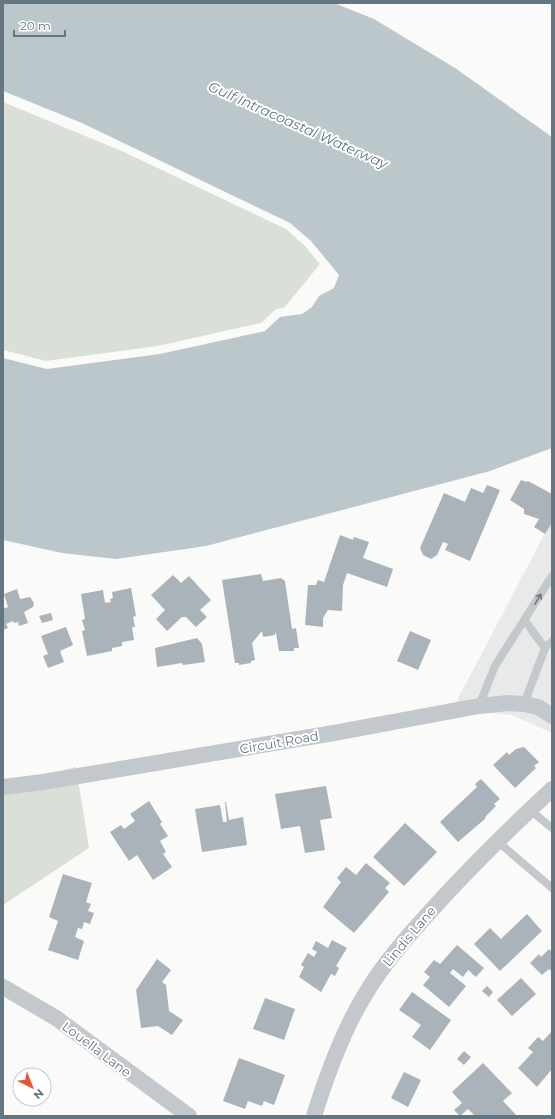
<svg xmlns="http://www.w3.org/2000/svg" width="555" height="1119" viewBox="0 0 555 1119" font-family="Montserrat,sans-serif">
	<rect width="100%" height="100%" fill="#fafaf8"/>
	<path fill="#e8e9e9" d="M552,520V733L512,715L452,710Z"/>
	<g fill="#dadfd7">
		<path d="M3,102L124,152L286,229L305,246L320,264L284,308L276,309L261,323L158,346L46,361L3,350Z"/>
		<path d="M76,767L89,848L3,905V786Z"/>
	</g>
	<path fill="#bbc7cb" d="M3,3H334L374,19L455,68L552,137V448L490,471L206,546L116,559L62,553L3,540V358L47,369L160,354L265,331L280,317L302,314L312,307L319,296L334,288L339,275L311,241L290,223L82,123L3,91Z"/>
	<g fill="#aab3b9">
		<path d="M521,480L527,482L528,481L552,494V523L545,534L534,527L539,519L524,514V509L510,500Z"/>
		<path d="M487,485L500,490L470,561L445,550L448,544L443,542L437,555L431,559L423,555L420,548L444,493L465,502L471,488L483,493Z"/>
		<path d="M340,535L353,540L354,537L369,542L363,558L393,569L387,587L347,573L343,585L342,611L328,610L323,618V627L305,625L308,585H316L318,580L324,582Z"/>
		<path d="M261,574L263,581L281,578L285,581L292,629L296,628L299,648H294V651H279L276,633H275V635L263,637L262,631L252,643L255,660L251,661V663L239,665V663H235L222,580Z"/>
		<path d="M173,575L181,583L189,576L211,600L200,610L207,617L196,627L186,617H182L167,631L156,619L165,610L151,595Z"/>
		<path d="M131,588L136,616L133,617L135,627H132L134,640L122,642V646L112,648V651L87,656L82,631L85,630L82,620L85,619L81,594L103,590L105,603L111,602L110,599L113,598L112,592Z"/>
		<path d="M17,589L20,599L30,597L34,603L33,607L24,612L28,623L19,626L18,622L14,623L13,621L6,624L8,628L3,630V609L8,607L4,594Z"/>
		<path d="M51,613L53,620L42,623L39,616Z"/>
		<path d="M66,627L73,645L60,651L64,662L48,668L43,656L48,654L41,636Z"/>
		<path d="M410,631L431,640L418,670L397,661Z"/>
		<path d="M197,638L202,644L205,662L183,665L182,663L157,667L155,648Z"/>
		<path d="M524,747L539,762L534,766L536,768L515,788L493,765L507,752L509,755L516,749Z"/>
		<path d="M481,779L500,799L494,804L496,806L485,817L486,818L458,842L440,822L477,787L475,784Z"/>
		<path d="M326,786L332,818L320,820L325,850L305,853L300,826L281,829L275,794Z"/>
		<path d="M149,801L162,822L160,824L168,836L160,841L166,852L163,854L172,867L153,880L137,855L129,861L110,832L121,825L124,829L135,821L130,814Z"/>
		<path d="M225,802H226L229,820L243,817L247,845L202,852L195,809L220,805L223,822H227Z"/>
		<path d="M405,823L437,852L404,886L373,857Z"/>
		<path d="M366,863L390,883L385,888L389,892L354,933L323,907L341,882L337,878L346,867L356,875Z"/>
		<path d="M63,874L92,883L86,902L91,904L88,911L94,913L90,924L84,922L82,929L78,928L75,937L84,941L78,960L48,950L58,921L49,917Z"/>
		<path d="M527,914L542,931L500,971L474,944L490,928L501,939Z"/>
		<path d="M332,940L347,948L336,966L339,968L335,976L331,974L321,992L299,977L304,967L301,965L308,953L314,957L317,952L312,949L316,941L328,948Z"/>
		<path d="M457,945L484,968L476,977L468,970L463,977L453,969L450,973L466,986L449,1007L423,985L430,977L424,972L434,960L440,964Z"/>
		<path d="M549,949L552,952V972L549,969L542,975L530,963L539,954L541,957Z"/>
		<path d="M157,959L171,970L162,982L166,985L169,1011L183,1020L172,1035L158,1026L141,1028L136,990Z"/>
		<path d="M521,978L536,994L512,1016L497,1000Z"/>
		<path d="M487,986L493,992L489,997L482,991Z"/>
		<path d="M412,992L451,1020L430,1050L412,1037L421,1025L399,1010Z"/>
		<path d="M265,998L295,1009L284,1040L253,1029Z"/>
		<path d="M552,1031V1069L537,1087L518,1068L533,1052L528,1048L538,1037L543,1041Z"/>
		<path d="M464,1051L471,1057L464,1065L457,1059Z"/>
		<path d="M239,1058L285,1075L274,1105L264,1101L262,1106L248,1101L245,1109L223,1101Z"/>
		<path d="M483,1063L512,1093L503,1101L517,1116H475L468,1109L460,1116L454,1110L462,1103L452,1092Z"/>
		<path d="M404,1072L421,1080L408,1107L391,1098Z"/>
	</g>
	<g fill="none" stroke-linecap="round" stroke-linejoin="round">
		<g stroke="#c3c8cc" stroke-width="8">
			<path d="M525,621L545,648"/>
			<path d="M524,704L545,648L552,641"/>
			<path d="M479,706L495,666L552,576"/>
			<path d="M530,810L552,828"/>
			<path d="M497,841L552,888"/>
		</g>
		<g stroke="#c3c8cc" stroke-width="16">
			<path d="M3,787L43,782L334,733L479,706L508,703L524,704L538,707L552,716"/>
			<path d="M3,987L56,1018L189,1116"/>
			<path d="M314,1116C327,1074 343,1030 366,993C381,968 400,945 420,923C461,876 506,832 552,789"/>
		</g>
	</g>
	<defs><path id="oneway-shaft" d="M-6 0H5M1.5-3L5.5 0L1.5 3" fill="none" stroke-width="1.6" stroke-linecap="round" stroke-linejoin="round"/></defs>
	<use stroke="#6a7a87" href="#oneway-shaft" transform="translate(538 599) rotate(-59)"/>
	<g text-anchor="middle" stroke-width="4" stroke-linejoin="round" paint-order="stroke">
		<g font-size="13" fill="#657683" stroke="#fff">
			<text transform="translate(279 742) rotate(-10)" y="5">Circuit Road</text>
			<text transform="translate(409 936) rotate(-50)" y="5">Lindis Lane</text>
			<text transform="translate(97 1049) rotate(37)" y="5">Louella Lane</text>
		</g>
		<g font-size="14" font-style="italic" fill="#60757c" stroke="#fff">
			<text transform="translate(298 125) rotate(24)" y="5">Gulf Intracoastal Waterway</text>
		</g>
	</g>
	<rect width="555" height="1119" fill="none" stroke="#657683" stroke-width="8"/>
	<g transform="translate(32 1087) rotate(137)"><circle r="19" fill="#ffffff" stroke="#c1c8cd"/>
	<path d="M0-3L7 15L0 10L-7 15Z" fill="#e4572e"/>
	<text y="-6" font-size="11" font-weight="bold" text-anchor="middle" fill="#657683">N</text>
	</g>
	<path d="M14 30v6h51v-6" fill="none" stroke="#657683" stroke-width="2"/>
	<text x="20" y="30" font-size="12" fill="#657683" stroke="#ffffff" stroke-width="3" paint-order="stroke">20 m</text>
</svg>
